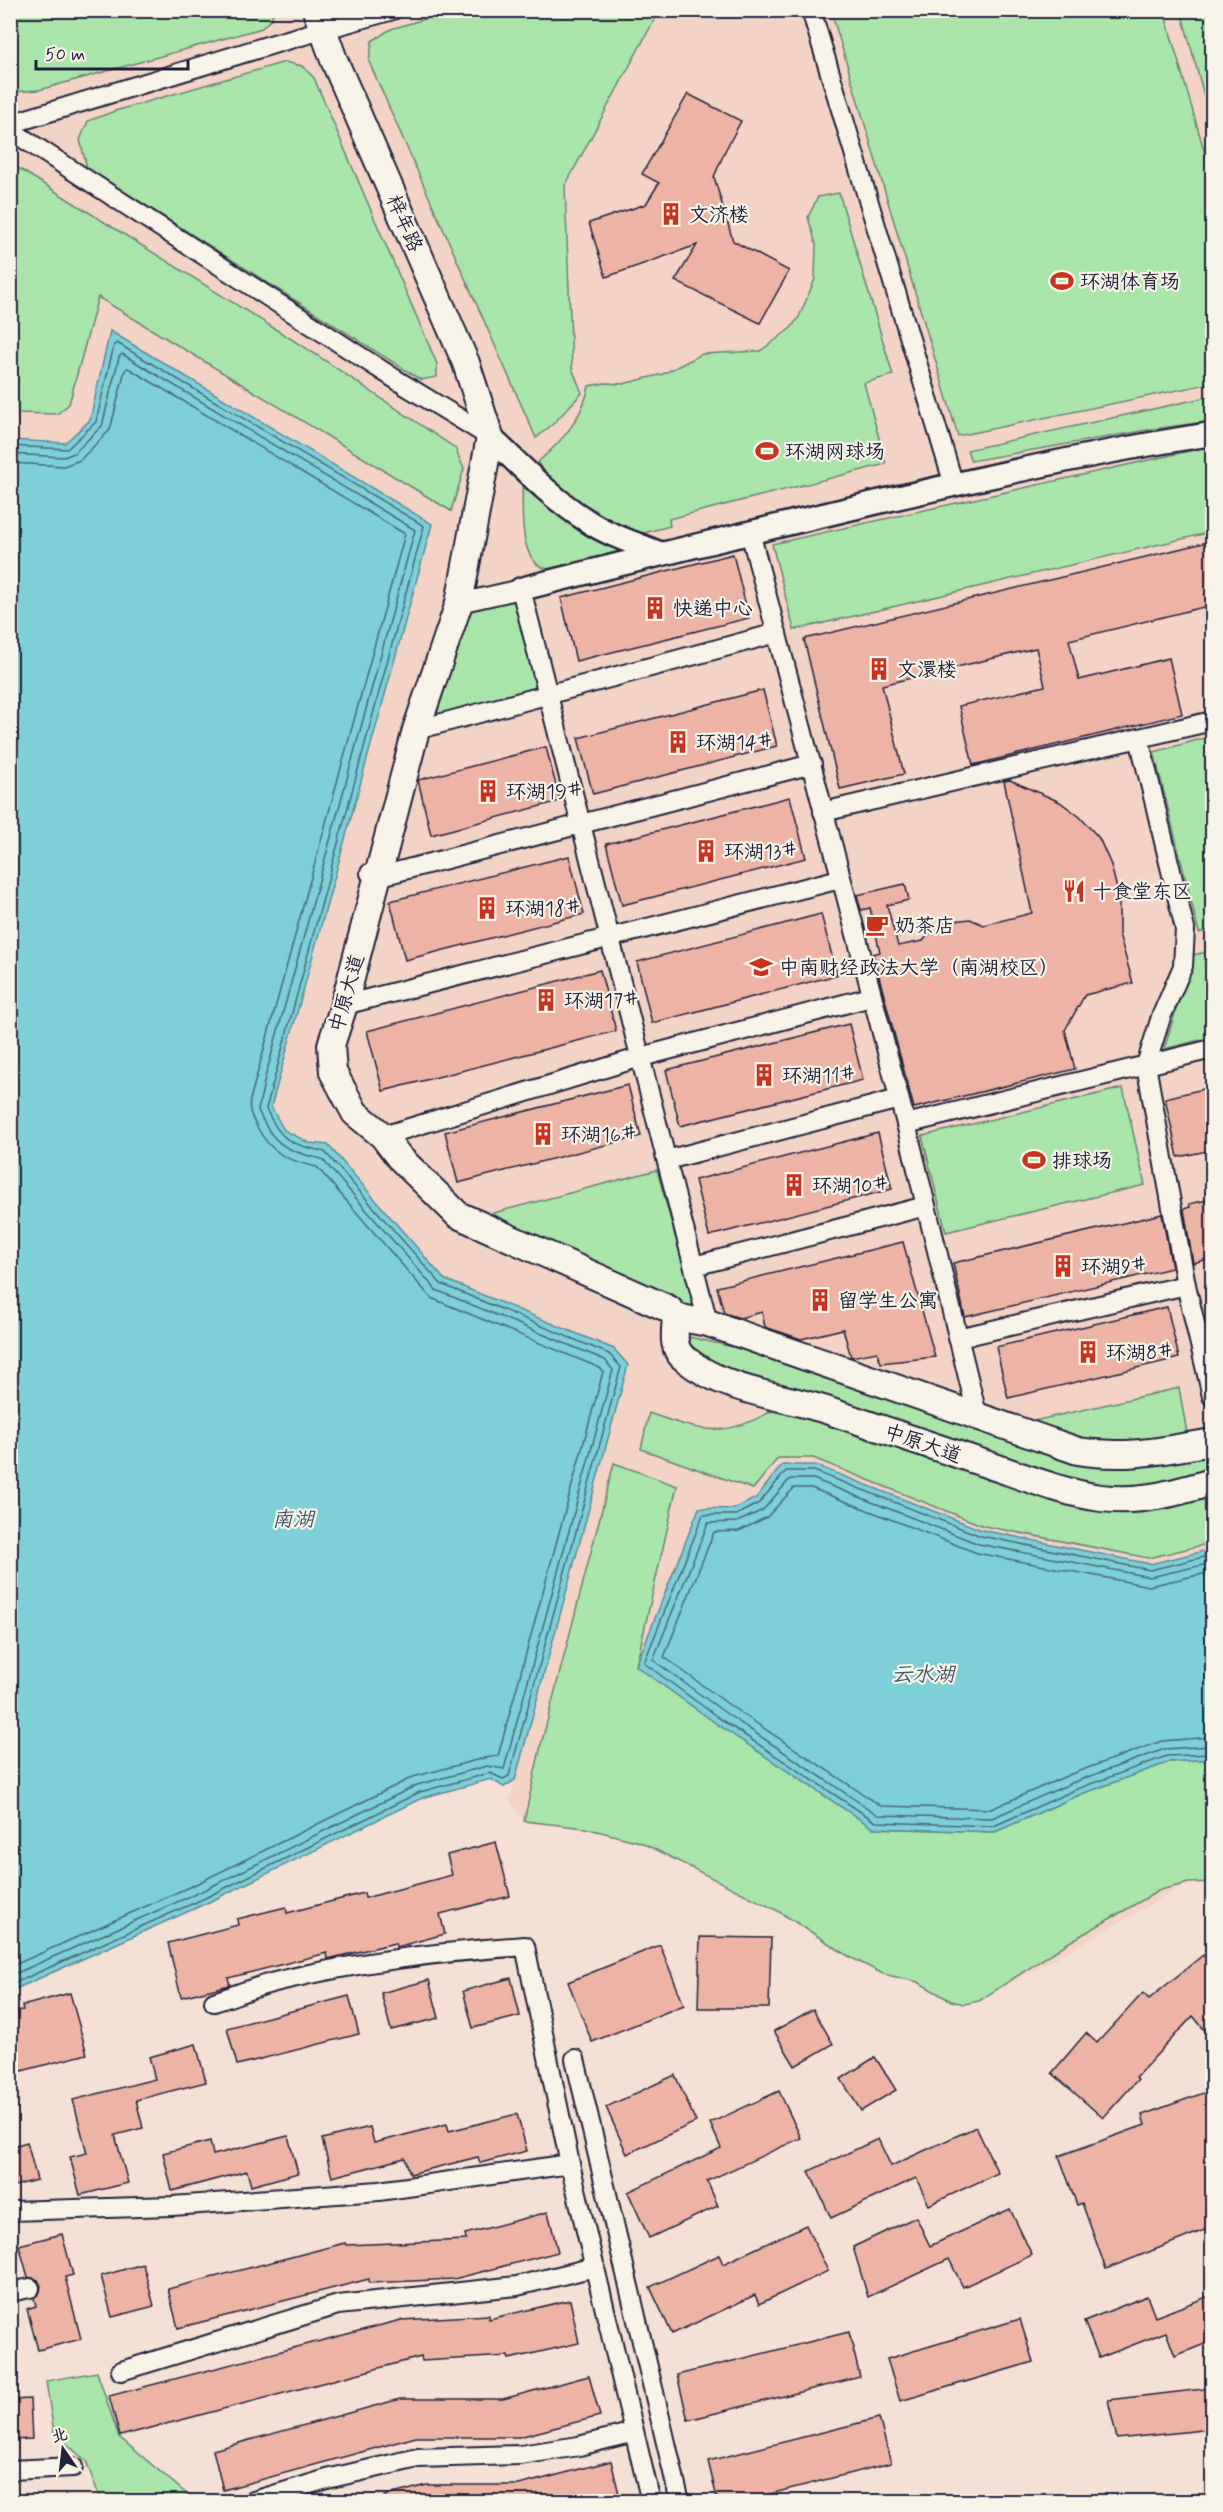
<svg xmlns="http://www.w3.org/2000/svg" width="1223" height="2512" viewBox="0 0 1223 2512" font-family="Mynerve,'LXGW WenKai TC',sans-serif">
	<rect width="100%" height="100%" fill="#f4e0d4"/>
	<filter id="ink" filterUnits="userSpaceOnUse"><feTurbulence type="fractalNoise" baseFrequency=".0167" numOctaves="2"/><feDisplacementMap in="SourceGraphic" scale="12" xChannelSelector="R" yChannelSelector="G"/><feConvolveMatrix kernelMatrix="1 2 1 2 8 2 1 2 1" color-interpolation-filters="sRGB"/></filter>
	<g filter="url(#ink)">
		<path fill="#f2d3c6" d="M11,11H1212V1882L1189,1883L979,2001L883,1974L850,1957L778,1911L640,1842L585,1828L524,1821L510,1800L628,1365L613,1349L444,1279L328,1145L309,1143L284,1130L271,1107L432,524L111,332L90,420L65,443L11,440Z"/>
		<g fill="#a9e4a9" stroke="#668372" stroke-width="1.5">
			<path d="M11,10H274V11L271,19L262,28L39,90L11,92Z"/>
			<path d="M455,10L659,11L565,186L572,368L582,393L554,423L536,438L369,62L372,41L391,29Z"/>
			<path d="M831,11H1164L1212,178V383L958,436Z"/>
			<path d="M1181,11H1212V125Z"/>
			<path d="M285,62L302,66L314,78L437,364V377L421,380L87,168L80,140L88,121L115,111Z"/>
			<path d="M10,163L312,352L455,448L464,469L451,511L98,297L69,404L57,414L11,413Z"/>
			<path d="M839,193L893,375L864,383L886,464L669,519L670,526L625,538L550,490L538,462C563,440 582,419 589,386L605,383L623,384L663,374L702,354L760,351L774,341L791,328L799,317L815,279L816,244L808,217L818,197Z"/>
			<path d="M1212,396V421L1153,429L971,461L967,450Z"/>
			<path d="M1212,446V532L794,630L772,544Z"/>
			<path d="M522,476L625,550L547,569C515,561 524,502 522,476Z"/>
			<path d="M520,595L543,692L435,720L471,607Z"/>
			<path d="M1212,736V930L1199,933L1154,752Z"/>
			<path d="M1212,951V1037L1164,1049L1193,955Z"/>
			<path d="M1123,1088L1145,1185L946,1232L922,1136Z"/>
			<path d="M657,1170L696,1312L474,1218Z"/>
			<path d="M685,1336L798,1362L1025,1423L1179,1388L1187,1433L1212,1427V1477L1140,1493L1074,1486L697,1359Z"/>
			<path d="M786,1403L1080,1500L1212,1488V1543L1148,1558L984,1526L813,1458H778L753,1489L641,1449L649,1413C712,1436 728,1437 786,1403Z"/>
			<path d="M614,1463L677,1486L636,1666L720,1726L873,1828L995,1832L1079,1795L1169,1762L1212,1759V1882L1189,1883L1160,1890L1066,1944L979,2001L964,2004L951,2001L918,1982L883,1974L850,1957L778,1911L640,1842L585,1828L524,1821L541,1745Z"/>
			<path d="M97,2372L119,2437L195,2501H101L86,2461L54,2433L46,2381Z"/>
		</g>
		<g fill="#7ecfd7" stroke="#598a99" stroke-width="1.5">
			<path d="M110,331L432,524L271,1107L284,1130L309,1143L328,1145L444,1279L614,1349L628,1365L515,1780L504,1787L491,1779L422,1798L207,1903L11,1991V440L65,443L90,420Z"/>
			<path d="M782,1465H815L982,1530L1150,1564L1212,1549V1759L1169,1762L1079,1795L995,1832L873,1828L720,1726L636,1666L699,1508L734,1509L756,1498Z"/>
		</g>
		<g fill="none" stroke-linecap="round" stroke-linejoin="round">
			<g stroke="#476779" stroke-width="1.5">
				<path d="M10,446L67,449L96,422L114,345L117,343L424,526L266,1109C282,1143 290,1143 325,1152L441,1284L609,1354L621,1367L509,1776L503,1779L490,1773L420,1792L205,1898L10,1985"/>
				<path d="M10,454L64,457L74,453L102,426L119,357L122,354L415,530L265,1078L258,1110C273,1145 286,1151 322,1159L436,1290L605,1360L613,1370L504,1769L487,1766L417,1785L202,1891L10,1976"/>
				<path d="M10,463L64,466L80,460L110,430L125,370L128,368L405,534L250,1100C248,1111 252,1118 257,1127C271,1154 289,1161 317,1167L431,1298L600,1368L603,1372L498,1756L484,1758L413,1777L198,1883L10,1967"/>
				<path d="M1212,1555L1150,1570L981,1536L814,1471H786L759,1503L736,1515H703L644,1663L723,1721L876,1822L994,1826L1077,1789L1167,1756L1212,1754"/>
				<path d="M1212,1563L1150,1577L979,1544L813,1479H790L763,1510L737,1522L708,1523L653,1660L727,1714L878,1815L992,1818L1074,1782L1165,1749L1212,1746"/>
				<path d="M1212,1572L1149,1586L977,1553L811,1488H794L767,1517L739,1531L714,1532L664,1657L732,1707L881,1806L991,1809L1071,1774L1162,1741L1212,1737"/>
			</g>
		</g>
		<g fill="#edb4a5" stroke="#22223b" stroke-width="1.5">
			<path d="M688,94L741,121L725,151L714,177L733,241L789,271L760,323L675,281L697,245L606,277L589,223L646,204L659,183L642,174Z"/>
			<path d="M1212,541V605L1069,640L1079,680L1169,658L1182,714L973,765L959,706L1045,686L1036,648L882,685L904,774L840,789L804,639Z"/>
			<path d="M733,554L749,618L576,661L561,598Z"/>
			<path d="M763,690L777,746L593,794L578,738Z"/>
			<path d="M546,747L560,801L431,835L418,780Z"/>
			<path d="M1010,780L1060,802L1080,817L1099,838L1111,865L1119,897V934L1133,983L1085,995L1065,1030L1075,1069L914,1108L873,954L880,952L870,908L861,910L857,895L905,884L909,900L887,905L898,946L923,941L933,929L946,922L970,919L984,925L1032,913L1004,781Z"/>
			<path d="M790,797L806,858L622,905L606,844Z"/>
			<path d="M569,856L584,914L405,960L390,901Z"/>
			<path d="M821,914L837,975L652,1023L637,962Z"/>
			<path d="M600,970L616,1031L383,1091L367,1031Z"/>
			<path d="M849,1024L863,1080L680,1126L666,1070Z"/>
			<path d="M628,1085L641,1136L458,1183L445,1132Z"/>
			<path d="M1212,1087V1150L1178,1157L1165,1098Z"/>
			<path d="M878,1133L892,1189L709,1236L695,1180Z"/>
			<path d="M1212,1199V1258L1193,1263L1184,1209L1190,1207L1189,1204Z"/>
			<path d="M1162,1214L1172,1268L965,1317L953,1263Z"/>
			<path d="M903,1242L935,1357L881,1363L877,1352L851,1357L843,1329L801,1339L765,1327L762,1312L740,1318L724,1313L717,1287Z"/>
			<path d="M1167,1307L1179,1358L1008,1398L996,1347Z"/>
			<path d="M496,1842L510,1896L440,1914L445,1934L396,1947L395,1943L328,1959L327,1953L228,1978L230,1985L181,1997L168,1943L238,1925L237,1919L286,1907L287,1913L364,1893L365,1898L452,1875L447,1855Z"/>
			<path d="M700,1937L771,1938L769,2008H698Z"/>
			<path d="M660,1945L684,2005L592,2042L568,1982Z"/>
			<path d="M1203,1955L1212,1966V2039L1193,2016L1136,2077L1138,2079L1103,2118L1052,2073L1086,2033L1097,2043L1143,1993L1149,1999Z"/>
			<path d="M511,1978L520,2016L473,2028L463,1991Z"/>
			<path d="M429,1980L439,2018L391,2030L381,1993Z"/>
			<path d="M70,1993L87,2054L10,2074V2011L23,2010L22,2006Z"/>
			<path d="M349,1996L359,2034L237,2065L227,2028Z"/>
			<path d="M813,2009L833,2044L795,2066L774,2031Z"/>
			<path d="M196,2044L206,2082L136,2100L143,2128L115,2135L128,2183L80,2195L70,2157L87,2153L73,2100L155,2079L149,2057Z"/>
			<path d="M875,2057L896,2090L861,2111L841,2079Z"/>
			<path d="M675,2075L696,2122L627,2154L606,2107Z"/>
			<path d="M1212,2090V2227L1106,2269L1082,2203L1077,2205L1059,2156L1145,2125L1142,2115Z"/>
			<path d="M779,2091L801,2138L707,2181L718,2206L649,2238L628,2192L721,2148L710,2123Z"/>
			<path d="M517,2114L527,2151L480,2163L478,2157L410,2174L405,2158L332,2177L322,2139L370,2127L374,2143L447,2124L449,2131Z"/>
			<path d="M976,2127L998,2173L929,2205L916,2178L831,2218L809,2171L878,2139L891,2166Z"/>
			<path d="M288,2136L298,2173L251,2186L247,2171L172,2191L163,2153L210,2141L213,2155Z"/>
			<path d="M27,2142L37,2180L10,2187V2147Z"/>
			<path d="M1010,2209L1032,2255L963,2287L949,2259L868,2297L853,2247L916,2217L930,2246Z"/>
			<path d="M548,2212L558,2252L454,2279L369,2283V2279L178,2328L168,2289L345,2243L346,2245L466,2240L465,2234Z"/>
			<path d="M806,2225L828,2271L759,2304L755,2295L672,2334L650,2287L719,2255L723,2264Z"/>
			<path d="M62,2234L73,2275L65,2277L81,2339L38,2350L27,2309L36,2306L34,2298L40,2292L41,2286L38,2280L28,2277L19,2245Z"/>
			<path d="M143,2264L154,2306L112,2317L101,2276Z"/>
			<path d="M1212,2295V2341L1175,2356L1166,2332L1099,2358L1084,2321L1147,2296L1155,2317Z"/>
			<path d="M570,2300L579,2343L509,2359L508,2356L422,2361L421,2357L120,2436L109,2396L401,2320L489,2315V2319Z"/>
			<path d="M1020,2319L1033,2362L900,2401L887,2359Z"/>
			<path d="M849,2332L860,2377L688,2420L677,2375Z"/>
			<path d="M589,2376L600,2416L519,2437H416L223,2490L213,2450L400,2399H503Z"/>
			<path d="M1212,2388V2429L1117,2439L1108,2400Z"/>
			<path d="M30,2399L32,2439L10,2440V2400Z"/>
			<path d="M879,2418L891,2463L738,2502H718L708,2461Z"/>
			<path d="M611,2461L621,2502H386L385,2496L427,2485H519Z"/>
		</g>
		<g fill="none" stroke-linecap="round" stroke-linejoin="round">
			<g stroke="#22223b" stroke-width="22">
				<g id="minor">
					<path d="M811,10L954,485"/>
					<path d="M10,124L280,42L393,10"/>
					<path d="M10,130L403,384L490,437"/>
					<path d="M750,532L906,1124L978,1418"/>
					<path d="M459,603L521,589L708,1323"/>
					<path d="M416,730L777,633"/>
					<path d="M1139,738L1185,929L1183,966L1161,1017L1146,1065L1186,1285L1212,1396"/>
					<path d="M823,812L1212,721"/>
					<path d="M370,873L377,877L812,764"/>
					<path d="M344,1005L840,879"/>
					<path d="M906,1124L1212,1049"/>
					<path d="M383,1136L641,1057L871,997"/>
					<path d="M667,1160L899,1099"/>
					<path d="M694,1266L926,1206"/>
					<path d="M958,1338L1186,1285"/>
					<path d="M214,2002C236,1995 257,1986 279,1981C360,1961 443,1952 525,1946L570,2164L651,2502"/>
					<path d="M575,2059L680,2502"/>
					<path d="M10,2211L172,2206L379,2191L570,2164"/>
					<path d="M10,2292L30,2288"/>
					<path d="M121,2371L338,2305L517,2286L595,2267"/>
					<path d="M10,2470L73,2467"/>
					<path d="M250,2502L327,2479L418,2458L520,2455L579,2446L634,2432"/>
				</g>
			</g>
			<g stroke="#22223b" stroke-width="27">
				<g id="tertiary">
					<path d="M490,437C521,466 551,498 586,520C608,535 635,543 659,553"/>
					<path d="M521,589C639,559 756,531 874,503C986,477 1099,451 1212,434"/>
				</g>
			</g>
			<g stroke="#22223b" stroke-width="30">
				<g id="secondary">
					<path d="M316,10L334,60L466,363L490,437L459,603L416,730L344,1005L331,1045L333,1072L355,1113L383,1136L399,1157L458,1215L669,1309L676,1317L708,1323L1078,1451C1126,1459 1165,1450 1212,1442"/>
					<path d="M676,1317C675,1332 671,1349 685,1359C726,1392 780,1395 829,1411C883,1429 938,1448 992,1466C1027,1478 1065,1493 1101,1498C1140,1503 1175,1493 1212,1482"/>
				</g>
			</g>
			<use href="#minor" stroke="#f7f3e8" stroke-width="18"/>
			<use href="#tertiary" stroke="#f7f3e8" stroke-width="22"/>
			<use href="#secondary" stroke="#f7f3e8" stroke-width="26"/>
		</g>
	</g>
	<defs>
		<g id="building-bare" transform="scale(1.8)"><path d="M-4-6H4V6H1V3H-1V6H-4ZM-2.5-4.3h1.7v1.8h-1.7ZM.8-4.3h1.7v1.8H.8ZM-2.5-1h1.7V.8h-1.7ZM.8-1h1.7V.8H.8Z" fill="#c8321e" stroke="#f7f3e8" stroke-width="2.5" paint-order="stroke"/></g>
		<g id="stadium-bare" transform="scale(1.8)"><path d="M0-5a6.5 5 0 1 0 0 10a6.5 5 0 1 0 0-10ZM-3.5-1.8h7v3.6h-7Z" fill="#c8321e" stroke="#f7f3e8" stroke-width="2.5" paint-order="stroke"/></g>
		<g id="restaurant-bare" transform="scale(1.8)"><path d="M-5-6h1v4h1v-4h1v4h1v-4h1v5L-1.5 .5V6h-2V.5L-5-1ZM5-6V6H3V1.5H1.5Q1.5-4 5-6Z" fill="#c8321e" stroke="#f7f3e8" stroke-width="2.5" paint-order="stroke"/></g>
		<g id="cafe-bare" transform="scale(1.8)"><path d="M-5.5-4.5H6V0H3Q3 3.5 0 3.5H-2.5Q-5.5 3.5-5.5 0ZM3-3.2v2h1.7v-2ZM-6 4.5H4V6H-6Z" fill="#c8321e" stroke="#f7f3e8" stroke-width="2.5" paint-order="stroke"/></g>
		<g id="university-bare" transform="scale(1.8)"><path d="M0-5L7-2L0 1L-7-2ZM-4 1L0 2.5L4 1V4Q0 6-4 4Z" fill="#c8321e" stroke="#f7f3e8" stroke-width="2.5" paint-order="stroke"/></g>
	</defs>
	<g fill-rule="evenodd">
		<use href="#building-bare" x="671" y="214"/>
		<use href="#stadium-bare" x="1062" y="281"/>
		<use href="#stadium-bare" x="767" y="451"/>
		<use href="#building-bare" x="655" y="608"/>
		<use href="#building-bare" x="879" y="669"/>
		<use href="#building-bare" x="678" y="742"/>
		<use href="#building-bare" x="488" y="791"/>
		<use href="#building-bare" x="706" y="851"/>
		<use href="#restaurant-bare" x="1074" y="891"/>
		<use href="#building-bare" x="487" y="908"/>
		<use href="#cafe-bare" x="877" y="925"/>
		<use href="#university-bare" x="761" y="967"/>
		<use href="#building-bare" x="546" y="1000"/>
		<use href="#building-bare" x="764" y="1075"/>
		<use href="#building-bare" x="543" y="1134"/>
		<use href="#stadium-bare" x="1034" y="1160"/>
		<use href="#building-bare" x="794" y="1185"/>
		<use href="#building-bare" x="1063" y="1266"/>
		<use href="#building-bare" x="820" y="1300"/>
		<use href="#building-bare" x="1088" y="1352"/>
	</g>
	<g text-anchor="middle" stroke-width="4.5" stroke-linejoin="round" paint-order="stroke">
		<g font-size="20" fill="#22223b" stroke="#f7f3e8" text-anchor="start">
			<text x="689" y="221">文济楼</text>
			<text x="1080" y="288">环湖体育场</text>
			<text x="785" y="458">环湖网球场</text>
			<text x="673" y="615">快递中心</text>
			<text x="897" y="676">文澴楼</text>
			<text x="696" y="749">环湖14#</text>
			<text x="506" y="798">环湖19#</text>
			<text x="724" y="858">环湖13#</text>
			<text x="1092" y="898">十食堂东区</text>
			<text x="505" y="915">环湖18#</text>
			<text x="895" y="932">奶茶店</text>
			<text x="779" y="974">中南财经政法大学（南湖校区）</text>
			<text x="564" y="1007">环湖17#</text>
			<text x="782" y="1082">环湖11#</text>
			<text x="561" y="1141">环湖16#</text>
			<text x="1052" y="1167">排球场</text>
			<text x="812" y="1192">环湖10#</text>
			<text x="1081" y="1273">环湖9#</text>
			<text x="838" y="1307">留学生公寓</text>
			<text x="1106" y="1359">环湖8#</text>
		</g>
		<g font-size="20" fill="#22223b" stroke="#f7f3e8">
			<text transform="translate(405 223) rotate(66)" y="7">梓年路</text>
			<text transform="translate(346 993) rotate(-74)" y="7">中原大道</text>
			<text transform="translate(923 1443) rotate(19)" y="7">中原大道</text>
		</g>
		<g font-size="21" font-style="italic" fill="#3e566a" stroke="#f7f3e8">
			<text x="293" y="1526">南湖</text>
			<text x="923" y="1681">云水湖</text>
		</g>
	</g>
	<rect width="1223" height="2512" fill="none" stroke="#f7f3e8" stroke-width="36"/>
	<rect x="18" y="18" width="1187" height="2476" fill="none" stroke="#22223b" stroke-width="2" filter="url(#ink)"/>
	<g transform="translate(63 2449) rotate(346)" stroke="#f7f3e8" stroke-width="4.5" paint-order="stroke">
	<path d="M0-4.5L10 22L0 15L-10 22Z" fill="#22223b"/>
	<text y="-9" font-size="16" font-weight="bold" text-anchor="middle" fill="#22223b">北</text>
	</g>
	<path d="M36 60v9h152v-9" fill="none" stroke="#22223b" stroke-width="3"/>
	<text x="45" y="60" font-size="18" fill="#22223b" stroke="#f7f3e8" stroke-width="4.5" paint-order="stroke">50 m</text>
</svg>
